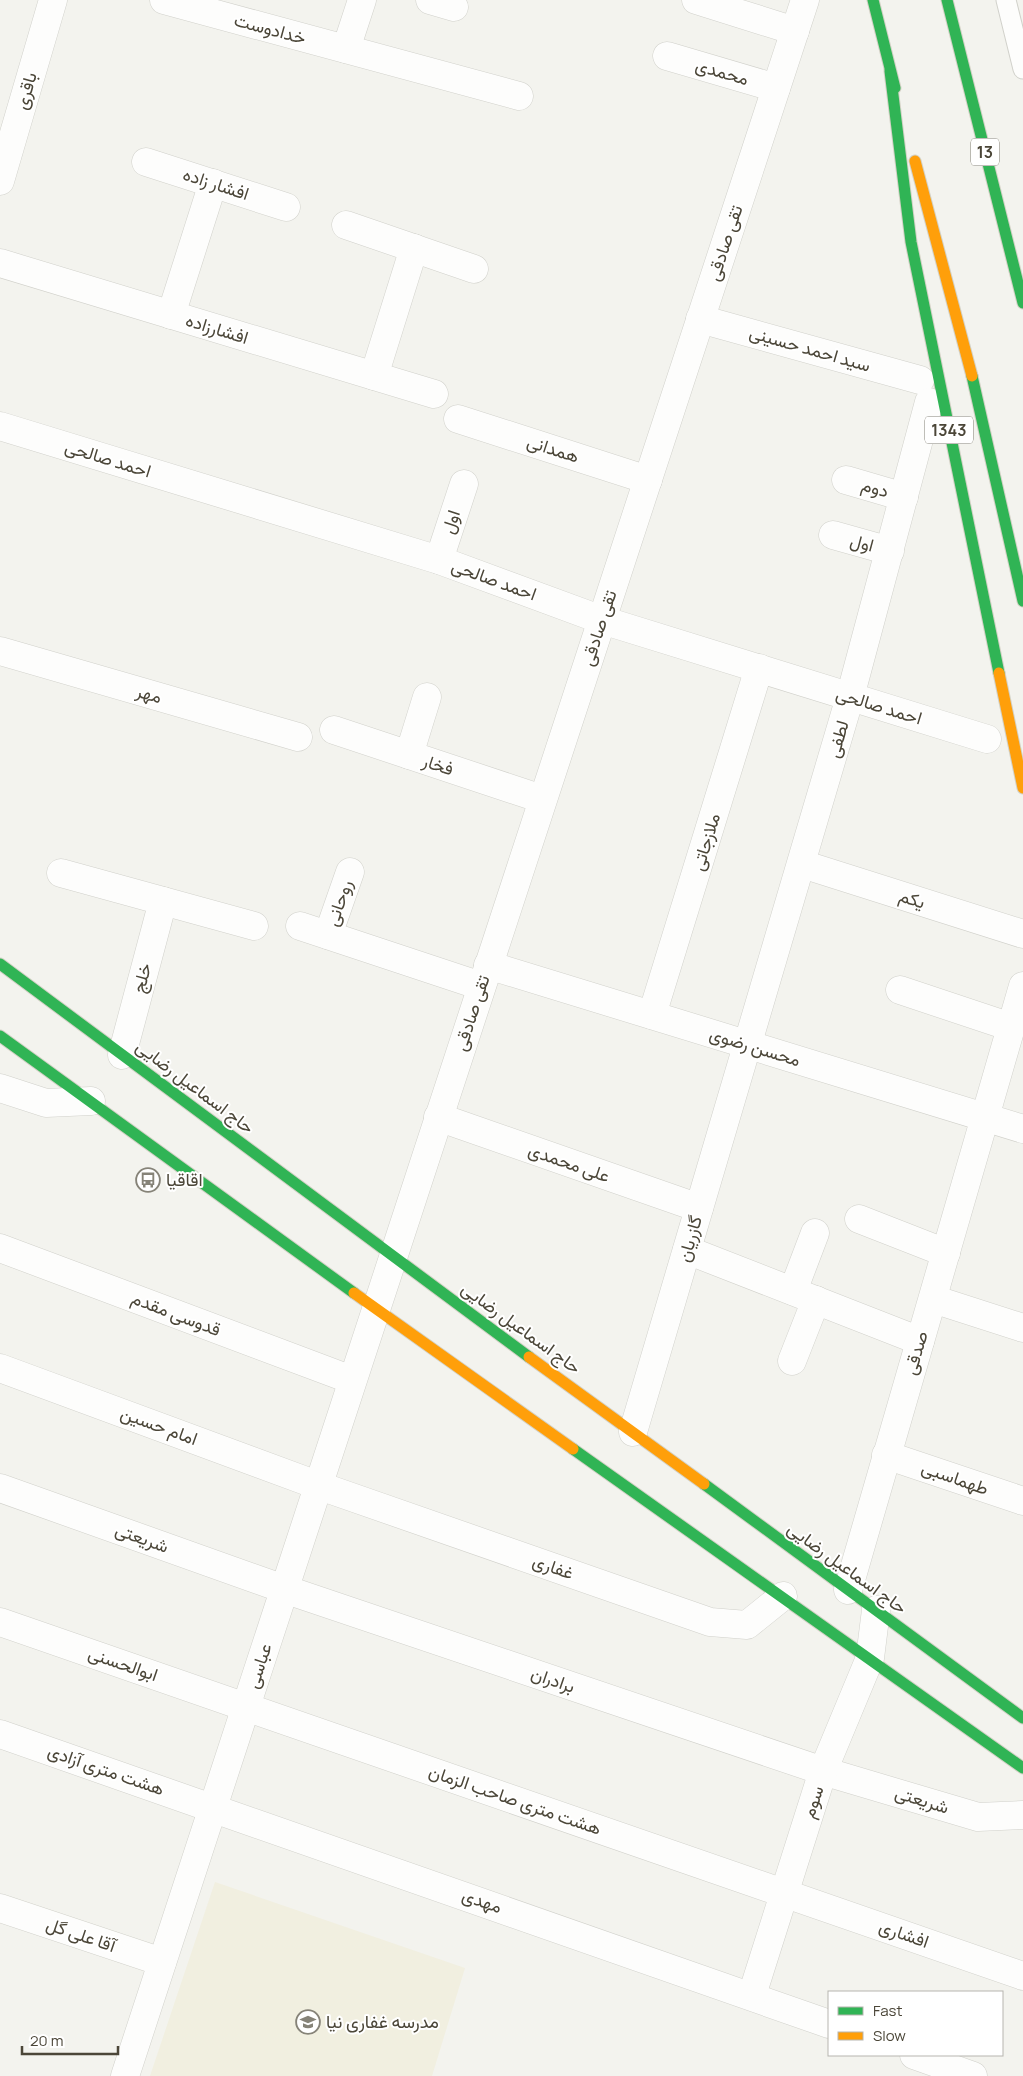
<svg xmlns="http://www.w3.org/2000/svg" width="1023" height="2076" viewBox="0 0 1023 2076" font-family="Manrope,Vazirmatn,sans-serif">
	<rect width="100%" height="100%" fill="#f3f3ee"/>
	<path fill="#f1efe0" d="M215,1882L465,1968L432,2076H150Z"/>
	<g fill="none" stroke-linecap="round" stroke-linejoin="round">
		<g stroke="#d1d1cb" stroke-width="21">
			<path id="lane" d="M1006,0L1023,69"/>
		</g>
		<g stroke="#d1d1cb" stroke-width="29">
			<g id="street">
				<path d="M164,0L519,96"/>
				<path d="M430,0L454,7"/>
				<path d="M696,0L795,31"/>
				<path d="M346,49L362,0"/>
				<path d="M667,56L776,88"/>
				<path d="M146,162L286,207"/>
				<path d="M0,181L53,0"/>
				<path d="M346,225L474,269"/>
				<path d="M0,263L434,394"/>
				<path d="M171,315L213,183"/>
				<path d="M700,319L920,380"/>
				<path d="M374,376L414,248"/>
				<path d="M458,419L648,480"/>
				<path d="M0,426L439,560L602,620L987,739"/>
				<path d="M846,480L904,497"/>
				<path d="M833,535L890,551"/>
				<path d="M439,560L464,484"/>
				<path d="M0,651L298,737"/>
				<path d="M334,730L542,799"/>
				<path d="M409,755L427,697"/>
				<path d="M802,864L1023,934"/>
				<path d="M61,873L254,926"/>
				<path d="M300,926L481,986"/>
				<path d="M328,935L350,872"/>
				<path d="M488,965L1023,1129"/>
				<path d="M900,990L1011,1027"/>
				<path d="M652,1015L759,668"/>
				<path d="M122,1055L163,901"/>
				<path d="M0,1088L46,1103L91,1101"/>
				<path d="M438,1117L699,1208"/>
				<path d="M859,1219L946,1253"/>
				<path d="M0,1248L352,1380"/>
				<path d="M687,1250L920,1341"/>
				<path d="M793,1291L815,1233"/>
				<path d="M933,1299L1023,1328"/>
				<path d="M792,1361L816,1300"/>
				<path d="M0,1368L317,1485L710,1622L747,1625L783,1596"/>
				<path d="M633,1432L850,697L929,402"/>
				<path d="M886,1455L1023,1501"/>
				<path d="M0,1488L284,1589L823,1771L978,1817L1023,1815"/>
				<path d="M848,1590L1023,986"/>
				<path d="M0,1622L1023,1976"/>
				<path d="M0,1734L829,2024"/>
				<path d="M0,1908L162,1962"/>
				<path d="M752,1995L823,1771L870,1658L876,1610"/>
				<path d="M914,2055L973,2076"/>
				<path d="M125,2076L805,0"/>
			</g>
		</g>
		<g stroke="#d3d1c5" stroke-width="13">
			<g id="fast">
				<path d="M873,0L895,88"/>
				<path d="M947,0L1023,303"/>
				<path d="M890,71L911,242L999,673"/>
				<path d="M972,376L1023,601"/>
				<path d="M0,964L529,1357"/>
				<path d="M0,1036L354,1293"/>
				<path d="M573,1449L1023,1768"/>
				<path d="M704,1484L1023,1718"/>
			</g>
		</g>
		<g stroke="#d3d1c5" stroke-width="13">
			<g id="slow">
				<path d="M915,161L972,376"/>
				<path d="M999,673L1023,788"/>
				<path d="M354,1293L573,1449"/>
				<path d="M529,1357L704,1484"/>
			</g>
		</g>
		<use href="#lane" stroke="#fdfdfc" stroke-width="19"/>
		<use href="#street" stroke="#fdfdfc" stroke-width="28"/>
		<use href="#fast" stroke="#30b455" stroke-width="11"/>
		<use href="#slow" stroke="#ff9f0a" stroke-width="11"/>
	</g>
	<defs>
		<g id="bus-ring" transform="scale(1.25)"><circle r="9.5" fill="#fff" stroke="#868378" stroke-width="1.5"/><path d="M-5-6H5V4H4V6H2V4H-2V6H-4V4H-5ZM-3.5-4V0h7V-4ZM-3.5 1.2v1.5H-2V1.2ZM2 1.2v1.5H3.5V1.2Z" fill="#868378"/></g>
		<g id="school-ring" transform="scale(1.25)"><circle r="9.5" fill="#fff" stroke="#868378" stroke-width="1.5"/><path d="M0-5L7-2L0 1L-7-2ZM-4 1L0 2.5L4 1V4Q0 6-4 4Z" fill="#868378"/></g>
	</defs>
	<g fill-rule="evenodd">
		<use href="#bus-ring" x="148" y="1180"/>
		<use href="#school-ring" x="308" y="2022"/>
	</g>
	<g text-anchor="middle" stroke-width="4" stroke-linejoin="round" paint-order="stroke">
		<g fill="#fff" stroke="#817e74" stroke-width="1">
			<rect x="971" y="138.5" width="28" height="27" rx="4"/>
			<rect x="925" y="416.5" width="48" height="27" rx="4"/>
		</g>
		<g font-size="16" font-weight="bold" fill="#4b4638">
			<text x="985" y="158">13</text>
			<text x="949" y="436">1343</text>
		</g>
		<g font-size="18" fill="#4b4638" stroke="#fff">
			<text transform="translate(270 29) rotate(15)" y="6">خدادوست</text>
			<text transform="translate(722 72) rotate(16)" y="6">محمدی</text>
			<text transform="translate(26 91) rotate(-74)" y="6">باقری</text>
			<text transform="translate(216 184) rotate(18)" y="6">افشار زاده</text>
			<text transform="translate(725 243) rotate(-72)" y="6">تقی صادقی</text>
			<text transform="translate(217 329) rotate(17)" y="6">افشارزاده</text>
			<text transform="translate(810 349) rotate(16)" y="6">سید احمد حسینی</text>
			<text transform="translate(553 449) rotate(18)" y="6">همدانی</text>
			<text transform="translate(108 459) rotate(17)" y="6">احمد صالحی</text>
			<text transform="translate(875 488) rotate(16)" y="6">دوم</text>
			<text transform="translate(451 522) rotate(-72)" y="6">اول</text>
			<text transform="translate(862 543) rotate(15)" y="6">اول</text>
			<text transform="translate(494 580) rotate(20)" y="6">احمد صالحی</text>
			<text transform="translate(599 628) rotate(-72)" y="6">تقی صادقی</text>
			<text transform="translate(149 694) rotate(16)" y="6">مهر</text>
			<text transform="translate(879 706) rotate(17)" y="6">احمد صالحی</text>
			<text transform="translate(838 739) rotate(-74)" y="6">لطفی</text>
			<text transform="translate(438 765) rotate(18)" y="6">فخار</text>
			<text transform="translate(706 842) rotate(-73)" y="6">ملازجاتی</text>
			<text transform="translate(912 899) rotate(18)" y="6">یکم</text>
			<text transform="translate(339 903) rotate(-71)" y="6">روحانی</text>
			<text transform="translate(142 978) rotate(-75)" y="6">خلج</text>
			<text transform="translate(472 1013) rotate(-72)" y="6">تقی صادقی</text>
			<text transform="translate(755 1047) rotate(17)" y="6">محسن رضوی</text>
			<text transform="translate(195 1087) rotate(37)" y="6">حاج اسماعیل رضایی</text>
			<text transform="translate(569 1163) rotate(19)" y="6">علی محمدی</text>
			<text transform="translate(690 1239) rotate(-74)" y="6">گازریان</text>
			<text transform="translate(176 1314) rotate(21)" y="6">قدوسی مقدم</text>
			<text transform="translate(521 1328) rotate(36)" y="6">حاج اسماعیل رضایی</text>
			<text transform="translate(916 1353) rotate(-73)" y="6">صدقی</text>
			<text transform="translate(159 1426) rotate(20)" y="6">امام حسین</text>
			<text transform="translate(955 1478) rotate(19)" y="6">طهماسبی</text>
			<text transform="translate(142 1538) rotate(20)" y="6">شریعتی</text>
			<text transform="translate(553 1567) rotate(19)" y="6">غفاری</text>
			<text transform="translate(847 1568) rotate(36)" y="6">حاج اسماعیل رضایی</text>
			<text transform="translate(123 1664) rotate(19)" y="6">ابوالحسنی</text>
			<text transform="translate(259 1666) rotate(-72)" y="6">عباسی</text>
			<text transform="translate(553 1680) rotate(19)" y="6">برادران</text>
			<text transform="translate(106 1770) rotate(19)" y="6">هشت متری آزادی</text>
			<text transform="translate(515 1800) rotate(19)" y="6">هشت متری صاحب الزمان</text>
			<text transform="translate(922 1800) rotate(17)" y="6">شریعتی</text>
			<text transform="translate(813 1802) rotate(-72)" y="6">سوم</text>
			<text transform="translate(482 1901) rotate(19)" y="6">مهدی</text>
			<text transform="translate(904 1934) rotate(19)" y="6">افشاری</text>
			<text transform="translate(81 1935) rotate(19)" y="6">آقا علی گل</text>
		</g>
		<g font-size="18" fill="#4b4638" stroke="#fff" text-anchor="start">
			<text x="166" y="1186">اقاقیا</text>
			<text x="326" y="2028">مدرسه غفاری نیا</text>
		</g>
	</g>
	<rect x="828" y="1991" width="175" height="65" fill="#ffffff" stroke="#b7b5af"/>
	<rect x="838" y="2007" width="25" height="8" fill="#30b455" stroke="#b7b5af"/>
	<text x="873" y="2016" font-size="15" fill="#4b4638">Fast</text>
	<rect x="838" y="2032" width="25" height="8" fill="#ff9f0a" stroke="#b7b5af"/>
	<text x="873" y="2041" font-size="15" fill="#4b4638">Slow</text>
	<path d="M22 2046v8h96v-8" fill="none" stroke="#4b4638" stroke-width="2.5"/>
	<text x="30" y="2046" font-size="15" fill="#4b4638" stroke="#ffffff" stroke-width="4" paint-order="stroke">20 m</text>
</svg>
